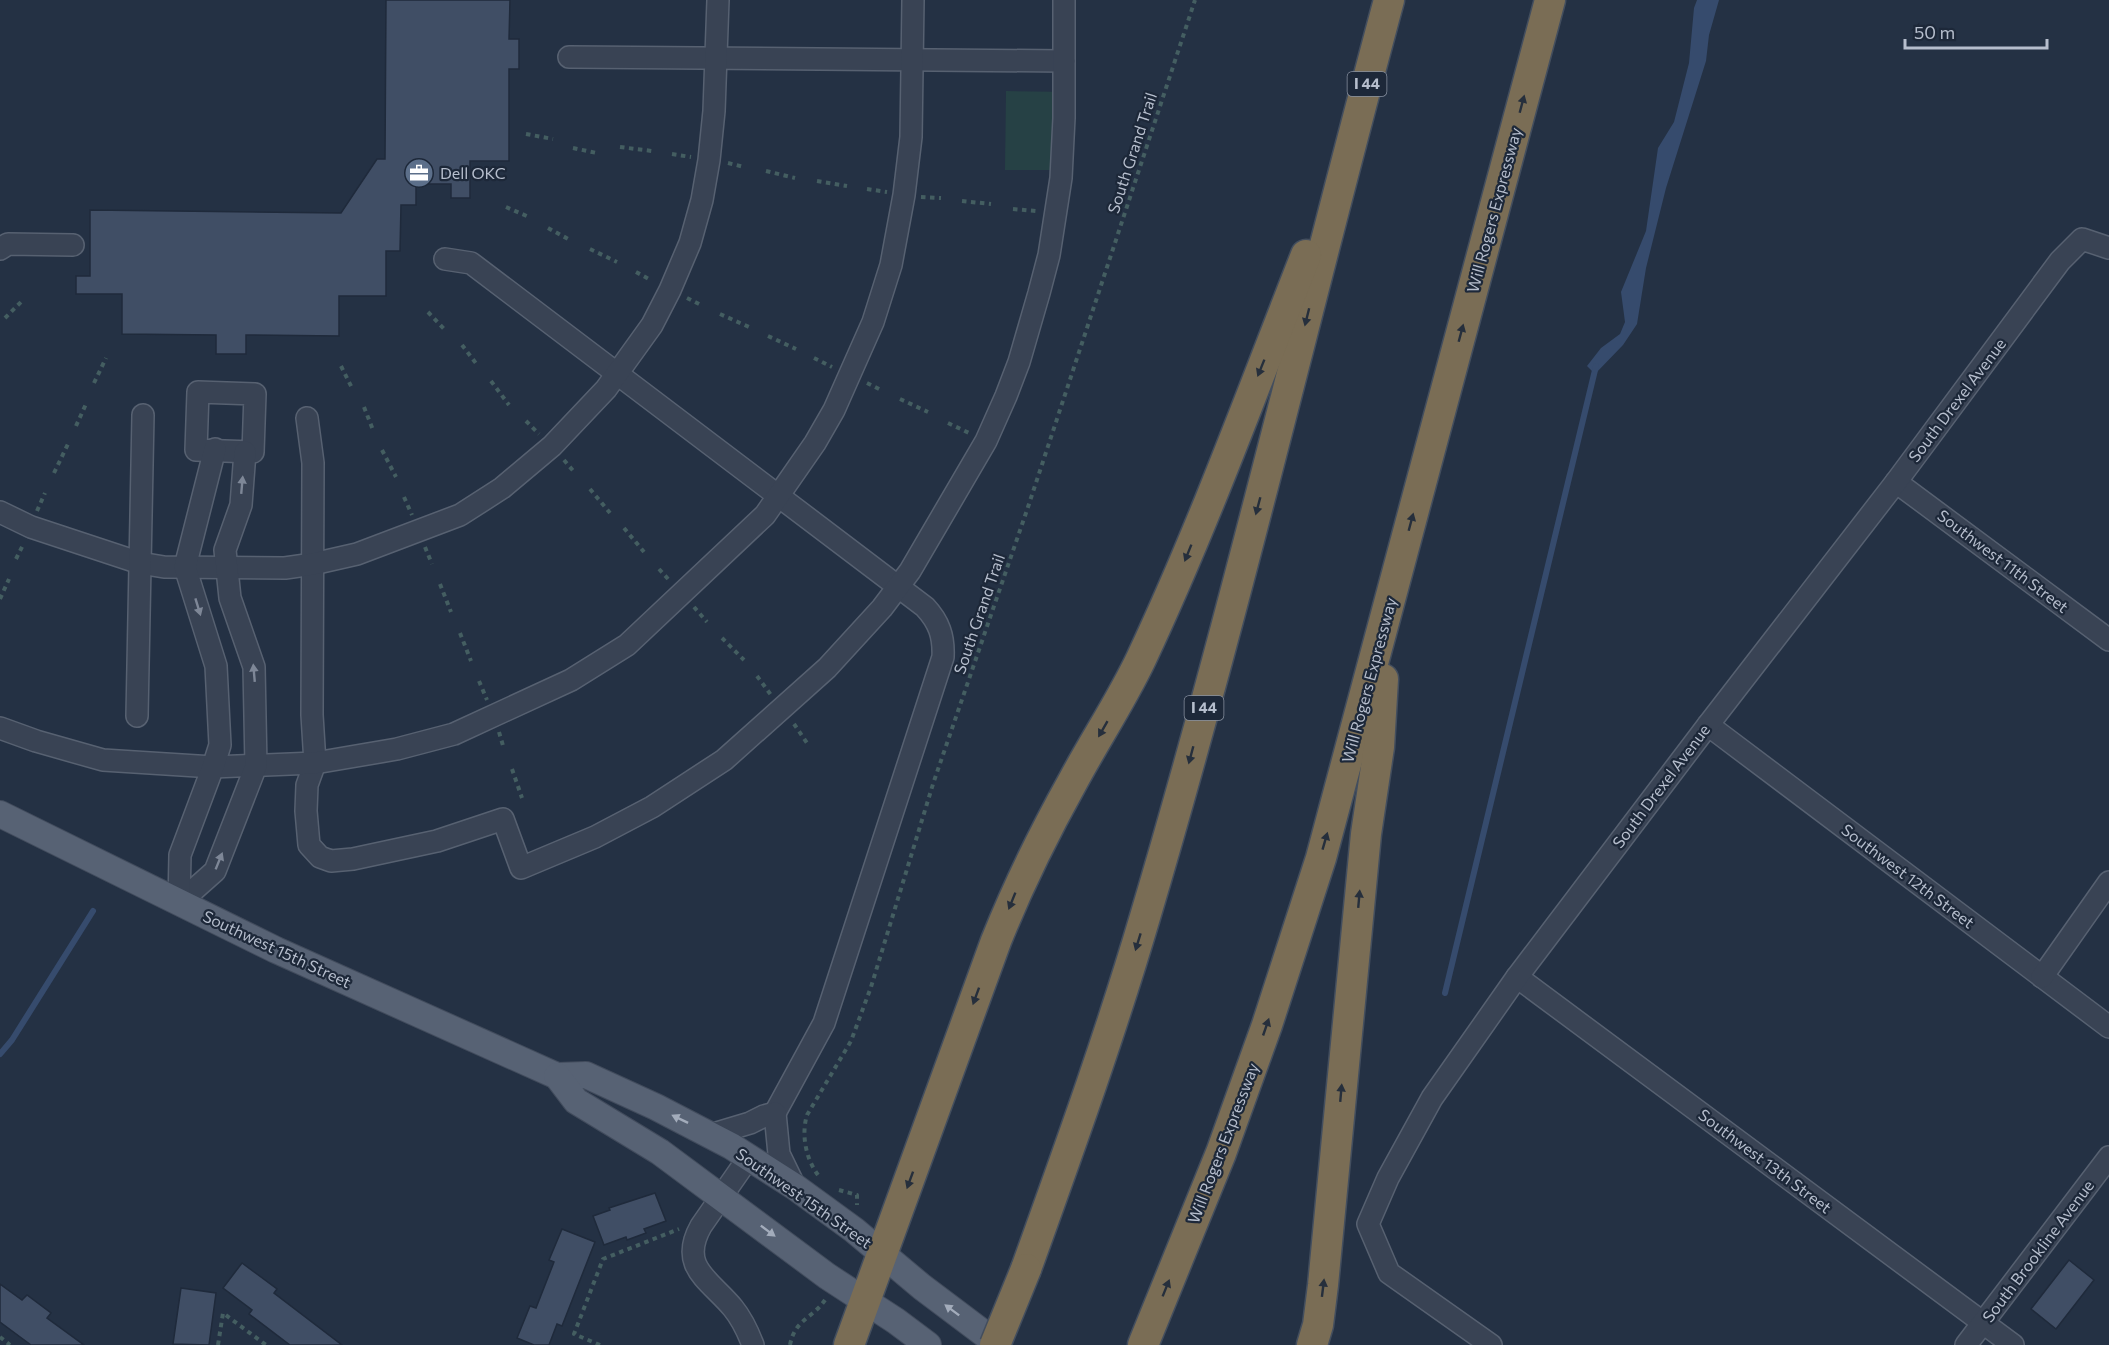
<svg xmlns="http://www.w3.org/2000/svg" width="2109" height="1345" viewBox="0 0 2109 1345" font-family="Commissioner,sans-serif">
	<rect width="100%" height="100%" fill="#243144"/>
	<path fill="#264145" d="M1006,91L1070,92V170H1005Z"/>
	<path fill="#364b6d" d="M1697,0H1719L1709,35L1706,61L1666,188L1646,268L1637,324L1623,345L1595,374L1587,366L1601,348L1620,334L1625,322L1621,292L1646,231L1658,148L1674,122L1689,63L1694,8Z"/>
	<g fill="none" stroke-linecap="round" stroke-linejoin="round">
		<g stroke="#364b6d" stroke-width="6">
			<path d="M1445,993L1596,366"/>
			<path d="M0,1054L12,1040L93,911"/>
		</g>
	</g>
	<g fill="#404e65" stroke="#1f2a3b" stroke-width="1.5">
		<path d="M386,0H510L509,39H519V69H509V161H470V198H451V184H416V205H401L400,251H386V296H339V336L246,335V354H216V335L122,334V294H76V276H90V210L341,213L377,159H385Z"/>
		<path d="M655,1193L666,1221L644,1229L646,1233L627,1240L626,1237L604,1245L593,1216L610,1210L609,1208Z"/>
		<path d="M562,1229L595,1242L562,1326L557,1324L549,1345H534L517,1338L530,1306L536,1308L554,1262L549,1260Z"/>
		<path d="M2069,1260L2094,1280L2056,1329L2031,1309Z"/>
		<path d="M242,1263L277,1289L274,1293L342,1345H290L249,1314L252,1310L223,1288Z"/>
		<path d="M0,1284L22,1300L27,1295L51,1313L47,1318L84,1345H31L0,1322Z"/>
		<path d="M181,1288L216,1293L209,1345L173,1344Z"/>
	</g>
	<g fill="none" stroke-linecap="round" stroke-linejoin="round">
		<g stroke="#576171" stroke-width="24">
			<g id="minor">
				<path d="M569,57L1064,61"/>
				<path d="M0,249L8,244L73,245"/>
				<path d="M445,259L471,263L925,607C939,622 944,636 943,657L824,1023L775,1113"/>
				<path d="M198,392L255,394L253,452L196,450Z"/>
				<path d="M307,418L313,463L312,715L315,763L307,785L306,811L309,845L320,857L331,861L353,859L437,841L503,819L521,868L595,837L652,807L724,760L827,668L882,608L910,571L986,441L1006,396L1019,362L1039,293L1049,255L1061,178L1064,118V0"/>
				<path d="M1896,482L2109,640"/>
				<path d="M0,512L31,527L140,563L164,567L285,568L313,564L357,554L460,515L502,488L552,446L606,389L652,325L670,290L690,243L702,200L709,160L714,111L718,0"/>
				<path d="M137,716L143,415"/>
				<path d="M1708,725L2109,1027"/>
				<path d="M0,728L36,741L103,760L213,767L315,763L397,749L454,734L571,680L627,645L765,515L815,443L834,410L873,322L891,265L904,195L911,137L913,0"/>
				<path d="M179,903L215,871L256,766L254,667L230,598L225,550L241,505L245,452"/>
				<path d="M179,903L180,855L213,767L220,745L216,666L185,567L215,449"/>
				<path d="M1517,977L2013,1345"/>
				<path d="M2042,977L2109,882"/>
				<path d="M710,1135L750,1123L764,1116L775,1113L779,1154L795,1187"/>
				<path d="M749,1157L701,1226C678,1267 710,1280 733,1308C742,1319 748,1332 753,1345"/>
				<path d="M1491,1345L1389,1273L1368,1224L1388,1178L1432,1098L1517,977L1708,725L1896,482L2060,261L2082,239L2109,248"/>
				<path d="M1966,1345L2109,1157"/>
			</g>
		</g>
		<g stroke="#424c5d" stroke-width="28">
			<g id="major">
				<path d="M0,814L276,950L557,1076L586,1075L656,1107L731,1146L795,1187L854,1230L922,1287L999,1345"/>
				<path d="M557,1076L576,1101L660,1152L827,1276L896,1321L928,1345"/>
			</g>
		</g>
		<g stroke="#434e5e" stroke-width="33">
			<g id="highway">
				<path d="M1026,1269C1068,1152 1110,1036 1145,917C1235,614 1307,305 1389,0"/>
				<path d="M849,1345L996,941C1018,886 1044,833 1073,781C1095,740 1121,701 1141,659C1203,527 1253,390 1306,255"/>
				<path d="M1143,1345L1221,1153L1267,1025L1321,858L1550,0"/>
				<path d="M1312,1345L1318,1325L1323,1285L1366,834L1379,747L1383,679"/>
			</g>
		</g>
		<g stroke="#445e61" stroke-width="4" stroke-dasharray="4.5 4.5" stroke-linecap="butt">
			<path d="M526,134L553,139"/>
			<path d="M620,147L652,151"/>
			<path d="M573,148L597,153"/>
			<path d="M672,154L691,157"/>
			<path d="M728,163L744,167"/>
			<path d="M766,171L795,178"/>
			<path d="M817,181L847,186"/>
			<path d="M867,189L887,192"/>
			<path d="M921,197L941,198"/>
			<path d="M962,201L991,204"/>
			<path d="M506,207L529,217"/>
			<path d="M1013,209L1036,211"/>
			<path d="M548,228L570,240"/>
			<path d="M590,249L617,262"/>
			<path d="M636,272L649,279"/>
			<path d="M687,298L701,305"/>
			<path d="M428,312L446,331"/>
			<path d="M720,314L749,327"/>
			<path d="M5,318L21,302"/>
			<path d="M768,336L796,349"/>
			<path d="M462,345L478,366"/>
			<path d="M814,358L832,367"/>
			<path d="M341,366L352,388"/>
			<path d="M491,381L509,405"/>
			<path d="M94,383L106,358"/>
			<path d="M867,383L881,390"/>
			<path d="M900,399L928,412"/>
			<path d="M364,407L373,430"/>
			<path d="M526,421L539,434"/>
			<path d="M948,423L969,433"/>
			<path d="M76,426L86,404"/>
			<path d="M382,450L396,477"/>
			<path d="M564,460L575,473"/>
			<path d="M54,473L68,444"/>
			<path d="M590,489L610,513"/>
			<path d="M404,497L412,515"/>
			<path d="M37,511L45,493"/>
			<path d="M624,528L644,552"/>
			<path d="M425,547L432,564"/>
			<path d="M16,559L24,543"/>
			<path d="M659,569L669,580"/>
			<path d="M440,584L451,612"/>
			<path d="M0,599L9,579"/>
			<path d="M694,607L707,622"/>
			<path d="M460,633L471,661"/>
			<path d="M722,638L744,660"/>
			<path d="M757,676L771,695"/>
			<path d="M479,681L487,700"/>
			<path d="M794,724L807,743"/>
			<path d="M499,732L504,749"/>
			<path d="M512,769L522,798"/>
			<path d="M818,1175C806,1159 801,1135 807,1115L851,1041L871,987L933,784L1028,507L1195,0"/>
			<path d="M839,1190L857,1195V1205"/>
			<path d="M0,1337L10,1345"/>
			<path d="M218,1345L223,1313L266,1345"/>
			<path d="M600,1345L574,1334L603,1259L679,1229"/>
			<path d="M790,1345C795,1319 812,1319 825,1300"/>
		</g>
		<use href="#minor" stroke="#394354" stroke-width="21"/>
		<use href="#major" stroke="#576274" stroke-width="26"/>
		<use href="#highway" stroke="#7a6d55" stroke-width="30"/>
		<g stroke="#434e5e" stroke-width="33" stroke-linecap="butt">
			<path id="highway-bridge" d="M995,1345L1026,1269"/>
		</g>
		<use href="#highway-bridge" stroke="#7a6d55" stroke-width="30"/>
	</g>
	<defs><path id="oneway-solid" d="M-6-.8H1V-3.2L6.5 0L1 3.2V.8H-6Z" transform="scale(1.5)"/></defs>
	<g fill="#262f3c">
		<use href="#oneway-solid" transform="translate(1522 104) rotate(-75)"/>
		<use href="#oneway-solid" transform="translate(1307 317) rotate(104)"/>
		<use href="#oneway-solid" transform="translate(1461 333) rotate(-75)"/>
		<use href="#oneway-solid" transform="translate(1261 368) rotate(112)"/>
		<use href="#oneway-solid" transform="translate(1258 506) rotate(105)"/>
		<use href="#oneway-solid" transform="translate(1411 522) rotate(-75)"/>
		<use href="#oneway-solid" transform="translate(1188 553) rotate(112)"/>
		<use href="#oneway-solid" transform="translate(1103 729) rotate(120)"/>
		<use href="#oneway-solid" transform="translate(1191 755) rotate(105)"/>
		<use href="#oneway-solid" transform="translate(1325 841) rotate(-74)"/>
		<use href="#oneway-solid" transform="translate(1359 899) rotate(-85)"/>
		<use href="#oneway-solid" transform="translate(1012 901) rotate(112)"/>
		<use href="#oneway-solid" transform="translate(1138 942) rotate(107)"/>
		<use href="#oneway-solid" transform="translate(976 996) rotate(110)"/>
		<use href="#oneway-solid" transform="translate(1266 1027) rotate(-71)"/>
		<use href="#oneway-solid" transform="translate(1341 1093) rotate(-85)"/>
		<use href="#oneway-solid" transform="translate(910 1180) rotate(110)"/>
		<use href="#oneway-solid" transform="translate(1166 1288) rotate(-68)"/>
		<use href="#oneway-solid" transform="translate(1323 1288) rotate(-83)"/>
	</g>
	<g fill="#7e8797">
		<use href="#oneway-solid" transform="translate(242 485) rotate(-85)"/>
		<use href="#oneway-solid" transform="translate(198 607) rotate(73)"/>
		<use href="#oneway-solid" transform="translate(254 673) rotate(-95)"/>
		<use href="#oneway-solid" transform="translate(219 861) rotate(-68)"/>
	</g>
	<g fill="#a3acbb">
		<use href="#oneway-solid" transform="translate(680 1119) rotate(-154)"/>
		<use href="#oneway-solid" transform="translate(768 1231) rotate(37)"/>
		<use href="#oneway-solid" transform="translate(952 1310) rotate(-143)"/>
	</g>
	<defs>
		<g id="office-disc" transform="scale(1.5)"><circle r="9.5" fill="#5c6f8a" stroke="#1d2839"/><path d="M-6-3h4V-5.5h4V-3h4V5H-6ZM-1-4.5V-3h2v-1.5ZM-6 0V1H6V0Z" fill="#fff"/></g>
	</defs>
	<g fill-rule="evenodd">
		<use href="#office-disc" x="419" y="173"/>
	</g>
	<g text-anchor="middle" stroke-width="4.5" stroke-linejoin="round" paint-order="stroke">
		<g fill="#1d2839" stroke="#8891a1" stroke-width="1.5">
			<rect x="1347.5" y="72" width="39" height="24" rx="4.5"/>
			<rect x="1184.5" y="696" width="39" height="24" rx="4.5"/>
		</g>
		<g font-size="15" font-weight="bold" fill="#b6becd">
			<text x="1367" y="89">I 44</text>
			<text x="1204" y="713">I 44</text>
		</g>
		<g font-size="16" fill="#b6becd" stroke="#1d2839">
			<text transform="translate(1132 153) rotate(-72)" y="6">South Grand Trail</text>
			<text transform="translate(1494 210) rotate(-75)" y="6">Will Rogers Expressway</text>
			<text transform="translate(1957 400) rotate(-53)" y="6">South Drexel Avenue</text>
			<text transform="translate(2003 561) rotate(37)" y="6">Southwest 11th Street</text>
			<text transform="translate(979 614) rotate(-71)" y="6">South Grand Trail</text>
			<text transform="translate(1369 680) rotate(-75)" y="6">Will Rogers Expressway</text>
			<text transform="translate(1661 786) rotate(-53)" y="6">South Drexel Avenue</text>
			<text transform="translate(1908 876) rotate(37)" y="6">Southwest 12th Street</text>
			<text transform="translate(277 949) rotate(25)" y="6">Southwest 15th Street</text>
			<text transform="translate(1223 1143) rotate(-69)" y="6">Will Rogers Expressway</text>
			<text transform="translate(1765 1161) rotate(37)" y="6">Southwest 13th Street</text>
			<text transform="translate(804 1198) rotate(35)" y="6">Southwest 15th Street</text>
			<text transform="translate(2038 1251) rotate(-53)" y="6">South Brookline Avenue</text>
		</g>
		<g font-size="16" fill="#b6becd" stroke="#1d2839" text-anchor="start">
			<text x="440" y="179">Dell OKC</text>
		</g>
	</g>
	<path d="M1905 39v9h142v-9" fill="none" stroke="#b6becd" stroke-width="3"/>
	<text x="1914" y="39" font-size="18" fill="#b6becd" stroke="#1d2839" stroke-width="4.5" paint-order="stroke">50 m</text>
</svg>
